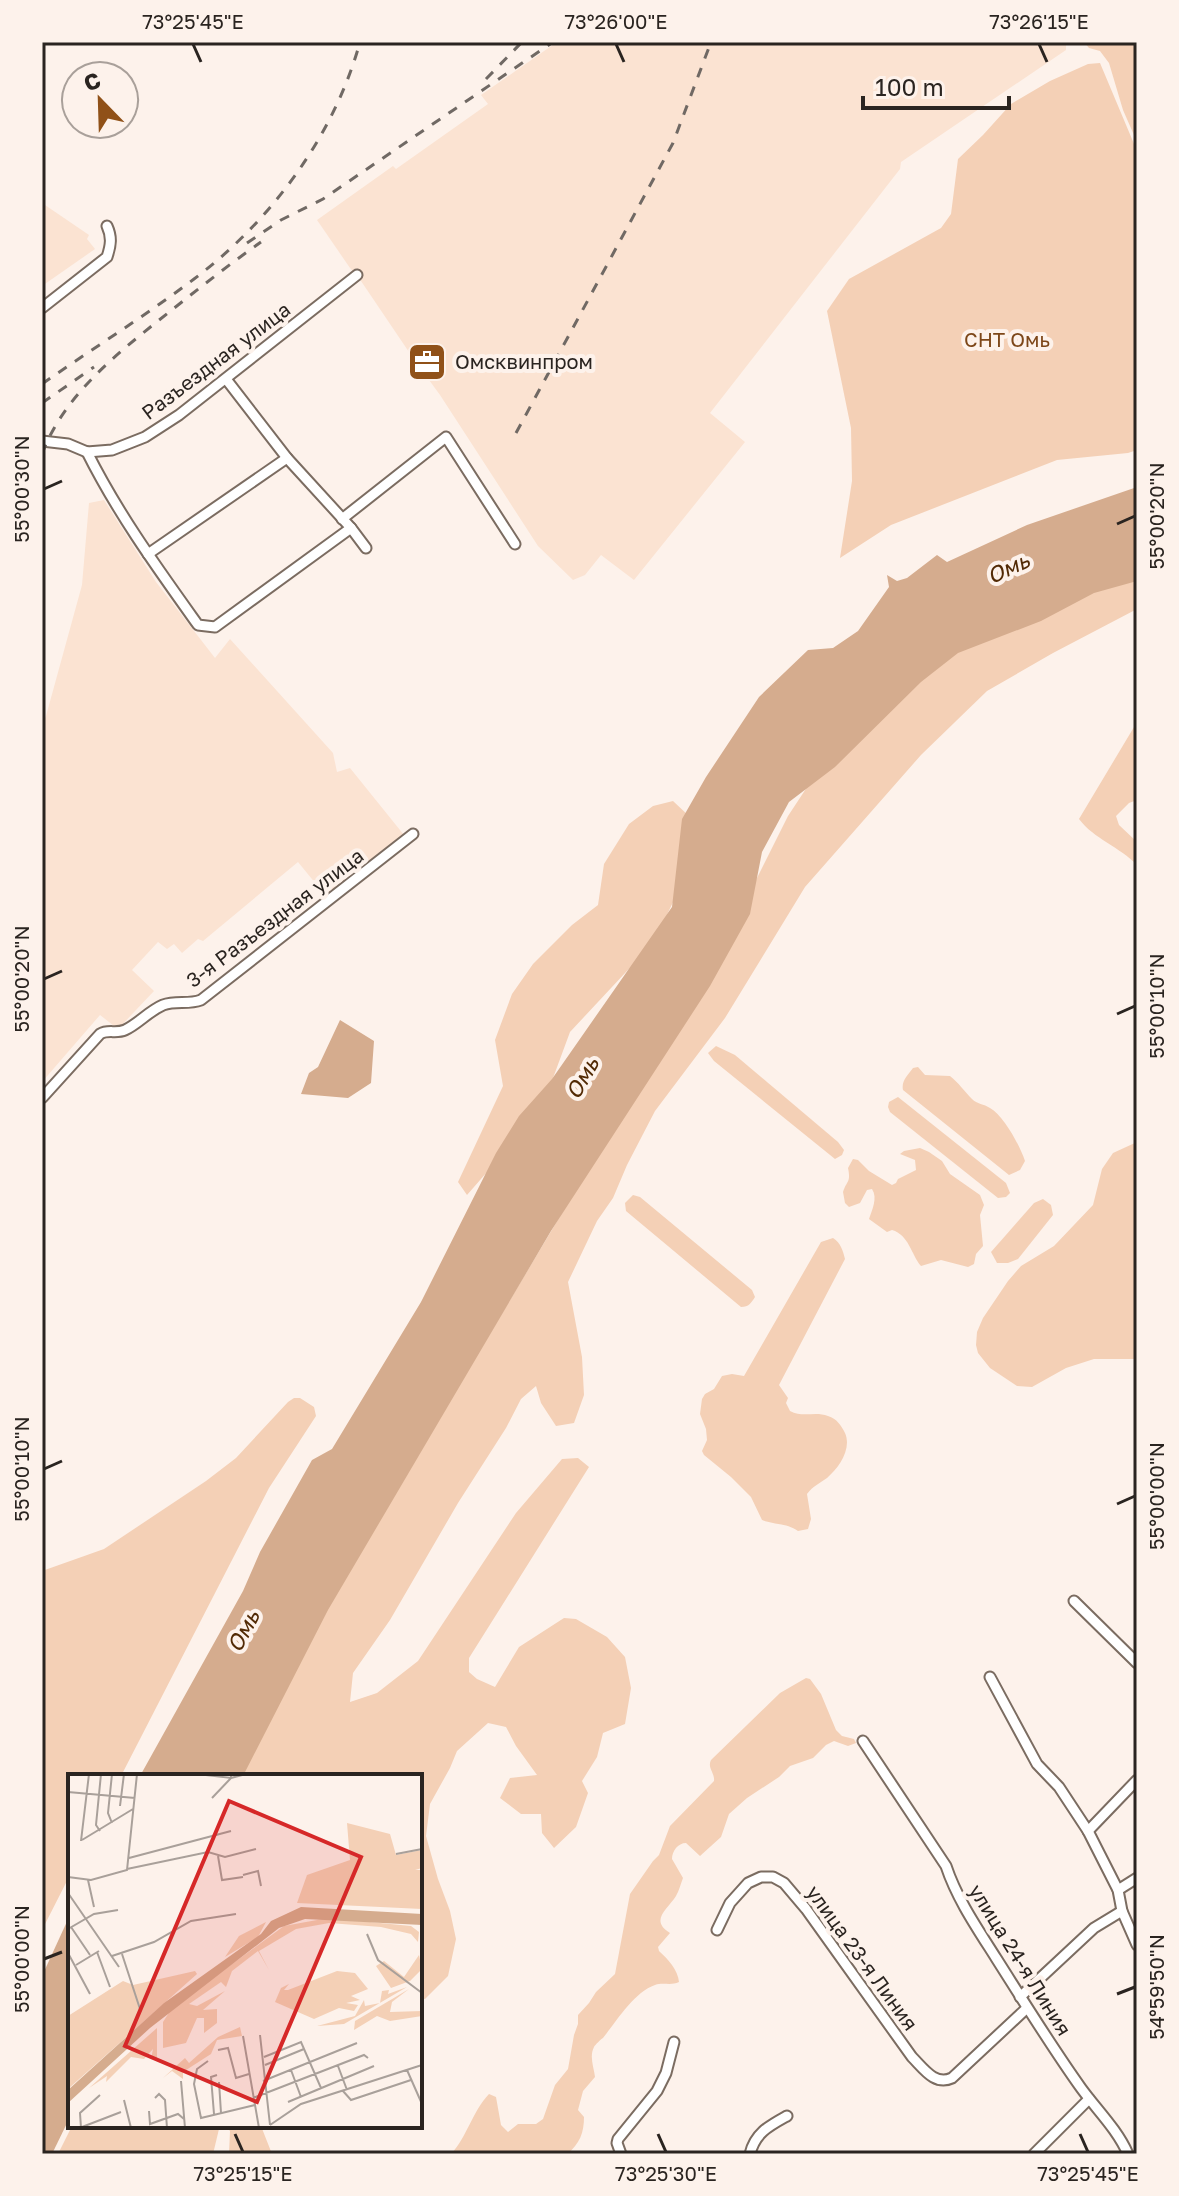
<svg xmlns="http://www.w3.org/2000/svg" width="1179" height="2196" viewBox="0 0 1179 2196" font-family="'Golos Text',sans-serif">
	<rect width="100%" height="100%" fill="#fdf2eb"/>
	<g fill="#fbe3d2">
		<path d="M557,42H1066V50L901,162L900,169L710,413L745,442L634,580L601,555L585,575L573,580L538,546L440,395L421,369L416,372L409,361L413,358L361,281L350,268L317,220L393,166L396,169L488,104L481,95Z"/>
		<path d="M42,203L89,235L87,239L95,249L42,286Z"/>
		<path d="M104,500L156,582L215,658L230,639L333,753L337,772L350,768L404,835L325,895L298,862L203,941L198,939L182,953L174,944L167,949L158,942L132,970L154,991L118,1029L100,1015L42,1082V725L46,716L82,585L89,503Z"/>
	</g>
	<g fill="#f4d0b6">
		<path d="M1084,42H1137V142L1123,110L1109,63L1100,51L1089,48Z"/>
		<path d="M1100,63L1137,151V450L1128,453L1057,460L891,525L840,558L852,481L851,428L827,311L849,279L941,228L951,214L958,159L983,135L1011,104L1050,81L1088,64Z"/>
		<path d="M1137,572V609L1053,653L987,691L921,755L805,887L725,1018L655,1111L627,1165L613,1198L597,1221L568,1282L582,1357L584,1395L574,1423L556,1426L541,1403L536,1386L521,1399L506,1428L458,1503L390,1620L353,1673L350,1702L377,1693L418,1661L516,1513L562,1459L578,1458L589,1467L469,1658V1672L477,1679L495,1687L519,1647L564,1618L576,1619L607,1637L625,1657L631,1688L625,1724L603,1733L597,1757L582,1781L588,1793L576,1827L554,1848L542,1833L541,1814H521L500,1798L510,1778L537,1775L516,1746L506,1727L488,1723L457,1751L450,1768L430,1804L426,1836L438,1879L450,1911L456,1939L448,1976L425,1999L420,1998V1776H225L729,934L788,816L819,769L947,654Z"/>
		<path d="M1137,722V800L1129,803L1116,816L1119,825L1137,842V865C1120,847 1094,839 1079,819Z"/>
		<path d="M673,801L690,817L685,877L654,942L570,1032L546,1097L516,1139L467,1195L458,1182L503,1086L495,1040L512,994L533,964L572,925L598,905L604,864L629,824L653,806Z"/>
		<path d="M716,1046L735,1055L838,1142L844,1150L842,1155L835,1159L714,1061L708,1053Z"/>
		<path d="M918,1067L925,1075L950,1076C958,1082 965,1092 972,1099C977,1104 984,1104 990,1108C1004,1116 1020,1146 1025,1161L1020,1170L1009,1175L903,1090C901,1081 908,1075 913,1068Z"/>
		<path d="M898,1097L1006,1183L1010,1193L1006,1197L998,1198L890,1112L888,1107L889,1102Z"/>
		<path d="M1137,1142V1359H1094L1066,1368L1032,1387L1017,1386L990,1368L978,1353L976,1345L977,1332L983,1318L1008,1281L1021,1266L1054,1246L1093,1205L1102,1169L1113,1153Z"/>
		<path d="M920,1148L929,1152L942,1161L950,1174L980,1195L984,1205L980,1215L983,1246L976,1254L974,1264L968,1267L941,1260L921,1266C911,1254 909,1235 892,1230L887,1232L869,1219C872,1210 878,1198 872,1189L867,1190L860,1203L849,1207L845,1203L843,1192C847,1180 851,1183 848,1168L853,1159L858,1160L869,1171L892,1185L896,1183L898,1179L916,1170L915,1160L900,1154L904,1151Z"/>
		<path d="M633,1195L640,1197L752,1290L755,1297C751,1303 749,1307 741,1307L626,1211L625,1203Z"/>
		<path d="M1043,1199L1051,1205L1053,1215L1018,1259L1008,1263H997L991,1252L1034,1203Z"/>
		<path d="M833,1238C841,1243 843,1251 845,1259L779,1385L788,1398L786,1403L790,1411C803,1418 815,1411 828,1416C837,1419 841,1425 845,1433C852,1449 839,1468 827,1478C820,1483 813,1486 807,1494L811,1519L808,1529L798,1531C787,1523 775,1525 762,1520L751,1497L731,1477L704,1455L702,1451L707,1440L706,1429L700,1414L702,1399L705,1394L714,1389L722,1376L732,1374L744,1376L821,1242Z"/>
		<path d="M294,1398H300L314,1407L316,1416L269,1488L121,1776H70V1875L42,1930V1571L104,1549L206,1481L236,1458L288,1402Z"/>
		<path d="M806,1678L810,1679L821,1694L836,1730L842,1736L854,1739L856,1743L848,1746L834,1741L826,1745L813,1758L790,1766L779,1777L747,1798L729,1814L721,1837L700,1856L686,1843C678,1843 672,1851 672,1859L683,1878C681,1883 679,1891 676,1896C668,1909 649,1920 670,1933L658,1947L659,1951C668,1959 678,1970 679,1982C671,1986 663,1982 655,1985C634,1992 616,2022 603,2038C601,2039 595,2045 594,2047C589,2057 594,2067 595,2077L583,2091L578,2110L584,2117C584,2132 580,2144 567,2154H451C467,2137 472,2112 489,2094L496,2097L501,2125L508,2132L518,2124H536L543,2119L555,2085L568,2069L574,2035L578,2024V2015L589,2003L596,1992L615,1974L630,1894L653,1861L659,1855L670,1826L714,1781C715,1773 707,1768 711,1760L780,1693Z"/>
		<path d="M72,2126H218L219,2129L213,2154H58Z"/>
		<path d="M226,2126H261L272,2154H229L230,2131Z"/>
	</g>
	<g fill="#d5ac8e">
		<path d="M1137,487V581L1094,593L1041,621L958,653L921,682L835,767L789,802L762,852L750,914L710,986L551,1231L328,1610L243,1776H140L243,1591L260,1552L312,1460L332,1449L421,1302L496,1153L519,1116L552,1079L672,907L682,819L706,777L759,697L808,650L833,648L858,631L889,587L887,575L897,581L907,578L937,555L947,562L1027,525Z"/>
		<path d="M340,1020L374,1041L371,1083L348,1098L301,1094L309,1073L318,1067Z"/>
		<path d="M70,1915V2117L52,2154H42V1976Z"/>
	</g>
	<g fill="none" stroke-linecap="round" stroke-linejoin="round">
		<g stroke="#7b6c61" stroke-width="13">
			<g id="minor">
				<path d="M42,308L107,257C111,245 112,237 107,226"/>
				<path d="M226,379L287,458L351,528L366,548"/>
				<path d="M42,441L68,444L87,452"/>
				<path d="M87,452C118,514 158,569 198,625L215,627L351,528"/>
				<path d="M87,452L112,450L145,437L179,415L357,275"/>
				<path d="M342,519L446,437L515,544"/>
				<path d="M148,554L287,458"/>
				<path d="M42,1098L100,1034C108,1029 116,1034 125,1030C138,1024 149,1011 163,1005C176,1000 188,1005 201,1000L413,834"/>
				<path d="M1074,1601L1137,1663"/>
				<path d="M990,1677L1037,1764L1059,1787L1088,1831L1118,1890L1122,1911L1137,1945"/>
				<path d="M863,1741L946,1866C957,1899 977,1928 996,1958C1024,2002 1051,2046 1081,2088C1097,2110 1117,2129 1128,2154"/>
				<path d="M1088,1831L1137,1780"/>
				<path d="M1118,1890L1137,1878"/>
				<path d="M717,1930L730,1903L748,1883L761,1877H773L784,1883L806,1909L912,2057C924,2069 935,2086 952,2078L1027,2008"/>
				<path d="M1020,1997L1094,1928L1122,1911"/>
				<path d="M621,2154L617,2143L618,2139L657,2091L666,2073L674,2042"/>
				<path d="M750,2154C755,2133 769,2126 787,2116"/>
				<path d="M1034,2154L1089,2099"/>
			</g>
		</g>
		<use href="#minor" stroke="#fff" stroke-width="9"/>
		<g stroke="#706964" stroke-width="3" stroke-dasharray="10 10" stroke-linecap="butt">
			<path d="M486,79L522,42"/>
			<path d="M247,243L281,220L323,199L553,42"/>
			<path d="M42,384C92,349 145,316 194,279C271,221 334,136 360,42"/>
			<path d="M42,403L94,367"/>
			<path d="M516,433L673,143L711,42"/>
			<path d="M42,454C65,392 123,349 173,309C202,286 231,263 261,242"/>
		</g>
	</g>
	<path fill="none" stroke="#2a2420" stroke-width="3" d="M193,44L201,62M616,44L624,62M1039,44L1047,62M44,489L62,481M1117,524L1135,516M44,979L62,971M1117,1014L1135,1006M44,1469L62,1461M1117,1504L1135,1496M44,1959L62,1952M1117,1994L1135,1987M235,2134L243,2152M658,2134L666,2152M1080,2134L1088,2152"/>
	<defs>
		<g id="office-square" transform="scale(2)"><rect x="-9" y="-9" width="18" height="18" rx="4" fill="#905118" stroke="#fdf2eb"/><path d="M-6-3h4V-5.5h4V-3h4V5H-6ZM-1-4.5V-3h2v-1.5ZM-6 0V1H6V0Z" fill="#fff"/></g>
	</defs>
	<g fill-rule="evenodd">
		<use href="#office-square" x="427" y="362"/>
	</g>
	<g text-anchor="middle" stroke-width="8" stroke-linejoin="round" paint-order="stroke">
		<g font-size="20" fill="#7d4719" stroke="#fdf2eb">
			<text x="1007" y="347">СНТ Омь</text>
		</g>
		<g font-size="20" fill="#2a2420" stroke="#fdf2eb">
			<text transform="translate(216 361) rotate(-37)" y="7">Разъездная улица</text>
			<text transform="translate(275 918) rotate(-37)" y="7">3-я Разъездная улица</text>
			<text transform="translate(862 1958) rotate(54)" y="7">улица 23-я Линия</text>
			<text transform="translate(1020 1960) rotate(58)" y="7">улица 24-я Линия</text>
		</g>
		<g font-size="20" fill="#2a2420" stroke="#fdf2eb" text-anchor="start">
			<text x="455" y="369">Омсквинпром</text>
		</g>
		<g font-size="22" font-style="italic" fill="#522a05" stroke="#fdf2eb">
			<text transform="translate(1008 568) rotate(-25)" y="8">Омь</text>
			<text transform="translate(582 1078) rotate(-60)" y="8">Омь</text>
			<text transform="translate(243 1631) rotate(-62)" y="8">Омь</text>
		</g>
	</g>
	<g transform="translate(68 1774)">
		<rect width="354" height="354" fill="#fdf2eb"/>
		<path d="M279,49L322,60L328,81L354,76V94L347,96H354V135L229,129L239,101L282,86ZM260,144L343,152L351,158L350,168L343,160L313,153L261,149L228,155L191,177L201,196L190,177L164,197L158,213L153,208L121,230L129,232L157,217L135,236L149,235V249L136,259V244H129L118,269L95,274V248L104,234L216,152ZM198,148L190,163L157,183L171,162ZM351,181L354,195L342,207L323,214L308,192L316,187L336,203ZM127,197L129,200L0,315V242L55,207L65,211ZM269,197L287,199L300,215L283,222L292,226L278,229L290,231L286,237L271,234L246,245L207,228L213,214L221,210L216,216H220ZM339,213L276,250L249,252L287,242L296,226L297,232L312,229L314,217L321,216L320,220ZM341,215L324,228L322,238L354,237V242L322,247L309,242L286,256L287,247ZM172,253L174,262L149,266L143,280L115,298V305L104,297L95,304L117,284L121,289L150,263ZM89,254V286L83,285L85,275L76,285L63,283L38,308L39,302L21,314Z" fill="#f4d0b6"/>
		<path d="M233,133L354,140V151L237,145L211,154L82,254L0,329V316L96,229L193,160L203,147Z" fill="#d5ac8e"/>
		<path fill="none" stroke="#a9a09a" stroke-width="2" d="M129,0L163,4V0M0,18L67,24M144,24L163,4L178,0M52,32L56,0M44,49L40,39L44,0M32,57L28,51L33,0M14,66L65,35M13,67L21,0M328,80L354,75M150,82L154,106L175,103M61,84L163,57M59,95L140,78L157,83L188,75M175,101L190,97L193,112M0,103L23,106L59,96L69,0M20,106L26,133M0,119L51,193M3,153L22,181M0,155L26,140L50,136M299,160L310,186L354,219M29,178L42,213M0,179L22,220M54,180L72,235M44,182L86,168L123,147L168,140M8,191L31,177M192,261L202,351M175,262L191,354M150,276L160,274L168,304L181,300M196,283L233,268L253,314M140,287L129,295L126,310L133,344L187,331M197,291L236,275M270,292L279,316M223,296L233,323M339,296L354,330M113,307L117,354M195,307L289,269M151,308L153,339M275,317L283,326L343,306M87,324L91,320L97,326L99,354M185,324L296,281L300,284M56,326L63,354M220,328L306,292M81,337L82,350L110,340L116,345M146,340L143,303L149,301M202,351L233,330L354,291M14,353L53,338M13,354L12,339L32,321"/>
		<path fill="#d62828" fill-opacity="0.15" stroke="#d62828" stroke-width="4" d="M161,27L293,83L189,328L57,272Z"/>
		<rect width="354" height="354" fill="none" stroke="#2a2420" stroke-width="4"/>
	</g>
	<rect width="1179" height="2196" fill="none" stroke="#fdf2eb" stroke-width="88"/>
	<g transform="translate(100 100) rotate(337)"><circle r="38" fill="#fdf2eb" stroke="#a9a09a" stroke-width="2"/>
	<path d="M0-6L14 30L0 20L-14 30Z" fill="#905118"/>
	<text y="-12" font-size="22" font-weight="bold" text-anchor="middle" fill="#2a2420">С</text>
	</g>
	<path d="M863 96v12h146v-12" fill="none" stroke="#2a2420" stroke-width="4"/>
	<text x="875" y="96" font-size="24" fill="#2a2420" stroke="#fdf2eb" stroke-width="6" paint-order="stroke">100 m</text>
	<rect x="44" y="44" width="1091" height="2108" fill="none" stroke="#2a2420" stroke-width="3"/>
	<g font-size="20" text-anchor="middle" fill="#2a2420">
		<text x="193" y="29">73°25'45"E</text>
		<text x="616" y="29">73°26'00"E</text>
		<text x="1039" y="29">73°26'15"E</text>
		<text transform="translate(22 489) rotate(-90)" y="7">55°00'30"N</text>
		<text transform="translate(1157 516) rotate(-90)" y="7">55°00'20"N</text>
		<text transform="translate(22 979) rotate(-90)" y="7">55°00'20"N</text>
		<text transform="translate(1157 1006) rotate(-90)" y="7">55°00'10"N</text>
		<text transform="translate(22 1469) rotate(-90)" y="7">55°00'10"N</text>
		<text transform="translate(1157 1496) rotate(-90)" y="7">55°00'00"N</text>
		<text transform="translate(22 1959) rotate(-90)" y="7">55°00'00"N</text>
		<text transform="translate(1157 1987) rotate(-90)" y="7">54°59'50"N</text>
		<text x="243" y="2181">73°25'15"E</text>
		<text x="666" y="2181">73°25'30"E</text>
		<text x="1088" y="2181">73°25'45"E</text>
	</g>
</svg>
